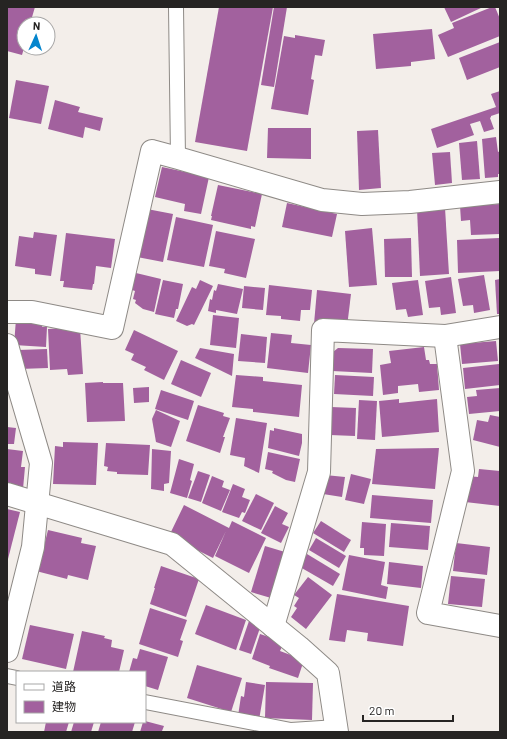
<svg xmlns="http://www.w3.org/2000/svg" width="507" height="739" viewBox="0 0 507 739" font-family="Barlow,'Noto Sans JP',sans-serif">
	<rect width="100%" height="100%" fill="#f3eeea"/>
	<g fill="#a2619e">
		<path d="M7,7H35L30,24H24V48L22,55L7,51Z"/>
		<path d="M219,7H273L247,151L195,142Z"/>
		<path d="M274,7H287L274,87L261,85Z"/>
		<path d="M444,7H483L451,22Z"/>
		<path d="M492,7H495L500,19V36L448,57L438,35L454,28L452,23Z"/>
		<path d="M432,29L435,59L411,62V66L376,69L373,34Z"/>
		<path d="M295,35L325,40L322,56L315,55L311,79L314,80L308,115L271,109L284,36L295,38Z"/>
		<path d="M500,42V67L467,80L459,58Z"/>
		<path d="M16,80L49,86L41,124L9,118Z"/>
		<path d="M500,91V113L491,116V117L490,118L494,129L484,132L480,121L470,124L474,135L437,148L431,129L496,107L491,94Z"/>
		<path d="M55,100L80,107L78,112L103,118L100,131L85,127L83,138L48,129Z"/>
		<path d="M268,128H311V159L267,158Z"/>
		<path d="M378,130L381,188L359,190L357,131Z"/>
		<path d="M496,137L498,152L500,151V174H498V177L485,178L482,139Z"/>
		<path d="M477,141L480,179L462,180L459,143Z"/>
		<path d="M450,152L452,183L435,185L432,153Z"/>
		<path d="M162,167L209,177L201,214L184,211L185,204L155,197Z"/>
		<path d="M218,185L262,194L255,227L251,226V229L211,220L212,216H211Z"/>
		<path d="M287,203L337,214L332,237L282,227Z"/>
		<path d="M500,204V234L471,235L470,220L461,221L460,206Z"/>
		<path d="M445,208L449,274L420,276L417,209Z"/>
		<path d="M147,209L173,214L163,262L137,257Z"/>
		<path d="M176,217L213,225L204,267L167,260Z"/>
		<path d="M372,228L377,285L349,287L345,231Z"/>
		<path d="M216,231L255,239L246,278L224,273L225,269L209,266Z"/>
		<path d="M34,232L57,235L51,276L35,274V269L15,266L19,236L33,238Z"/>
		<path d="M66,233L115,239L111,268L96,266L94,284H93L92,290L63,287L64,281H60Z"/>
		<path d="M411,238L412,277H385L384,239Z"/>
		<path d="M499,238L500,271L458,273L457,240Z"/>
		<path d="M136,273L161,279L154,312L143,309L135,303L136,300L133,299L135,291L132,290Z"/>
		<path d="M484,275L490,310L474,313L473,305L463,306L458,279Z"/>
		<path d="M451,277L456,313L441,315L440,307L429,308L425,281Z"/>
		<path d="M500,279V314H497L495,280Z"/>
		<path d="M163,280L183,284L178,309H176L174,318L155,314Z"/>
		<path d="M200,280L213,286L194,325L192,324L187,326L176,321L192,287L196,289Z"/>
		<path d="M418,280L423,315L408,317L406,309L396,310L392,283Z"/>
		<path d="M218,284L243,289L237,314L216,310V313L208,311L210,299L212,300L214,290L216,291Z"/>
		<path d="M269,285L312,290L310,310H301L300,321L281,319V316L266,315Z"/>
		<path d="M244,286L265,288L263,310L242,308Z"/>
		<path d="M317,290L351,294L347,327L314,324Z"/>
		<path d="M213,315L239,318L236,348L210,345Z"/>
		<path d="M16,319L43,324L42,327H47L46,347L14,345Z"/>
		<path d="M65,328H80L83,374L68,375L67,369L50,370L48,329Z"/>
		<path d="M134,330L178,351L164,380L144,370L146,367L131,360L134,354L125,350Z"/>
		<path d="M271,333L292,335L291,343L311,345L308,373L267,368Z"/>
		<path d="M241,334L267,337L265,363L238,361Z"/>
		<path d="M496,341L498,361L462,364L460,344Z"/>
		<path d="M424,347L426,360H429L430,364H437L439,390L419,392L418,384L398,386V393L383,395L380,365L391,363L389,351Z"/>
		<path d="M200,348L234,354L232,376L195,358Z"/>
		<path d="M338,348L373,349L372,373L332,371L333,352Z"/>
		<path d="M47,349L48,368L19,369L18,350Z"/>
		<path d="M181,360L211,373L201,397L171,384Z"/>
		<path d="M499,364L500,385L465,389L463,368Z"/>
		<path d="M236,375L263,377V381L302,385L299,417L253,412V409L232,407Z"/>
		<path d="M335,375L374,377L373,396L334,394Z"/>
		<path d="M103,382V383H123L125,421L87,422L85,383Z"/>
		<path d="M149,387V402L134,403L133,388Z"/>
		<path d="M500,388V411L469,414L467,397L477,396L476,390Z"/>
		<path d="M161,390L194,401L188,420L155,409Z"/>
		<path d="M399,399V403L437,399L439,432L382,437L379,401Z"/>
		<path d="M359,400L377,401L375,440L357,439Z"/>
		<path d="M198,405L224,413L223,416L230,418L223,437H225L220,453L186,441Z"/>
		<path d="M331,407L356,408L355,436L330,435Z"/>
		<path d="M156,410L180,421L171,447L156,442L152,419Z"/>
		<path d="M490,415L500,417V447L473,440L477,420L488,422Z"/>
		<path d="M236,418L267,423L259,473L244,466L245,458L230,455Z"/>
		<path d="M7,427L16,428L14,444H7Z"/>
		<path d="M274,428L302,434V443L299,456L268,448L270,430L274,431Z"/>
		<path d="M63,442L98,443L96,485L53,484L55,446L63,447Z"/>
		<path d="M106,443L150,445L148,475L117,474V472L107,471L108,467L104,466Z"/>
		<path d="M439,448L435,489L372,484L376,449Z"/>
		<path d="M7,449L23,451L21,467H25L23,489L7,487Z"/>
		<path d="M152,449L171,451L169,483L164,484V491L151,489Z"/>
		<path d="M268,452L300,459L295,482L286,480L272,473L273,471L265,469Z"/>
		<path d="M179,459L194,464L190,480L192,481L187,498L170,493Z"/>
		<path d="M479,469L500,471V506L465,502L468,476L478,477Z"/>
		<path d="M198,471L210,475L201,502L188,498Z"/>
		<path d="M351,474L371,479L364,504L345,500Z"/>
		<path d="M325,475L345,477L342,497L323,494Z"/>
		<path d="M212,476L224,481L222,487L230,490L221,511L202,503Z"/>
		<path d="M233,484L245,489L242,497L250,500L245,513L242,512L239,518L222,512Z"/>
		<path d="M256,494L274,503L261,530L242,521Z"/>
		<path d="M372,495L433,500L431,523L370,518Z"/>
		<path d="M184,505L229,528L232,521L266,538L249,573L215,556L226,531L213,558L169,536Z"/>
		<path d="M275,506L288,513L282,524L289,527L281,543L261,533Z"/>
		<path d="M7,509L20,512L8,559H7Z"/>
		<path d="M321,521L351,540L344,552L313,533Z"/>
		<path d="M362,522L386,524L384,556L364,555V548H360Z"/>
		<path d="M391,523L430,526L428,550L389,547Z"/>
		<path d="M48,530L82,538L81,543L96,546L88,580L68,575L67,579L36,571L43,541L45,542Z"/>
		<path d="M316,538L346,556L339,568L309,550Z"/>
		<path d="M456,543L490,547L487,575L453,571Z"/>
		<path d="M265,546L285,552L271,598L251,592Z"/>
		<path d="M307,554L340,574L333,586L300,567Z"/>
		<path d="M349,555L385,562L381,585L388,587L386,599L342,590Z"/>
		<path d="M389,562L423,566L421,588L387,584Z"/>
		<path d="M161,566L199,579L186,617L150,604L155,588H154Z"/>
		<path d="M451,576L485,579L482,607L448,604Z"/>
		<path d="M308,577L332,595L306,629L291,617L297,608L294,606L299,598L294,595Z"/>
		<path d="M337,594L409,606L403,646L367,641L368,633L347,630L345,642L329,640Z"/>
		<path d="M206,605L246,620L236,650L195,634Z"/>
		<path d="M150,608L187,620L180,640L183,641L178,657L139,644Z"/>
		<path d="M249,621L261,625L251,654L239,650Z"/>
		<path d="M30,625L74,634L66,669L22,659Z"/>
		<path d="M82,631L105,636L104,638L112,640L111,647L124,650L119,672H73Z"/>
		<path d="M260,634L284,642L280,651L304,660L298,678L269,668L270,666L252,659Z"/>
		<path d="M140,649L168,657L158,690L145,686V672H129L133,658L137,659Z"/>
		<path d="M197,665L242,678L231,712L187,698Z"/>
		<path d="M246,682L265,685L259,720L238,716L241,696L244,697Z"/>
		<path d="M266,682L313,683L312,720L265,718Z"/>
		<path d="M145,721L164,726L162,731L166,732H140L143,722H145Z"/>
		<path d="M46,722H69L66,732H44Z"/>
		<path d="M74,722H94L91,732H71Z"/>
		<path d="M101,722H135L132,732H98Z"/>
	</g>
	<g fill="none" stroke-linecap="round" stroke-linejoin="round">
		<g stroke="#8e8a86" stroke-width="16">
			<g id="lane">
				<path d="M176,7L178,158"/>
				<path d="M7,676L17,678"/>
				<path d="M145,702L291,730L337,727"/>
			</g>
		</g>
		<g stroke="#8e8a86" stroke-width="24">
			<g id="street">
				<path d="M7,312H32L112,328L152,151L178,158L322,200L362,204L410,202L500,192"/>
				<path d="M445,336L463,471L428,613L500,626"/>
				<path d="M7,345L16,378L41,463L33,547L7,651"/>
				<path d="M7,494L172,544L299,647L328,673L337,732"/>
				<path d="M273,626L319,472L323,330L445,336L500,327"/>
			</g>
		</g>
		<use href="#lane" stroke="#fff" stroke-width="14"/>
		<use href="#street" stroke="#fff" stroke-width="22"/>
	</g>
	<rect width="507" height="739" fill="none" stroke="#262423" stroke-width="16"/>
	<rect x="16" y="671" width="130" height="52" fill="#ffffff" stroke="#a8a7a7"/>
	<rect x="24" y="684" width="20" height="6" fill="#ffffff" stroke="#a8a7a7"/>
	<text x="52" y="691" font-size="12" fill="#262423">道路</text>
	<rect x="24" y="701" width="20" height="12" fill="#a2619e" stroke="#a8a7a7"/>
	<text x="52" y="711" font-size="12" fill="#262423">建物</text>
	<g transform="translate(36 36) rotate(3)"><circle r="19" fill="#ffffff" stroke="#a8a7a7"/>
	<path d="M0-3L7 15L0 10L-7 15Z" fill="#0485cd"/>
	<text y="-6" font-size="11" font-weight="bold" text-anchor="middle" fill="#262423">N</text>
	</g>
	<path d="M363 715v6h90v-6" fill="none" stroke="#262423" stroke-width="2"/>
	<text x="369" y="715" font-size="12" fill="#262423" stroke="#ffffff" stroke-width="3" paint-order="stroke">20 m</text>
</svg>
